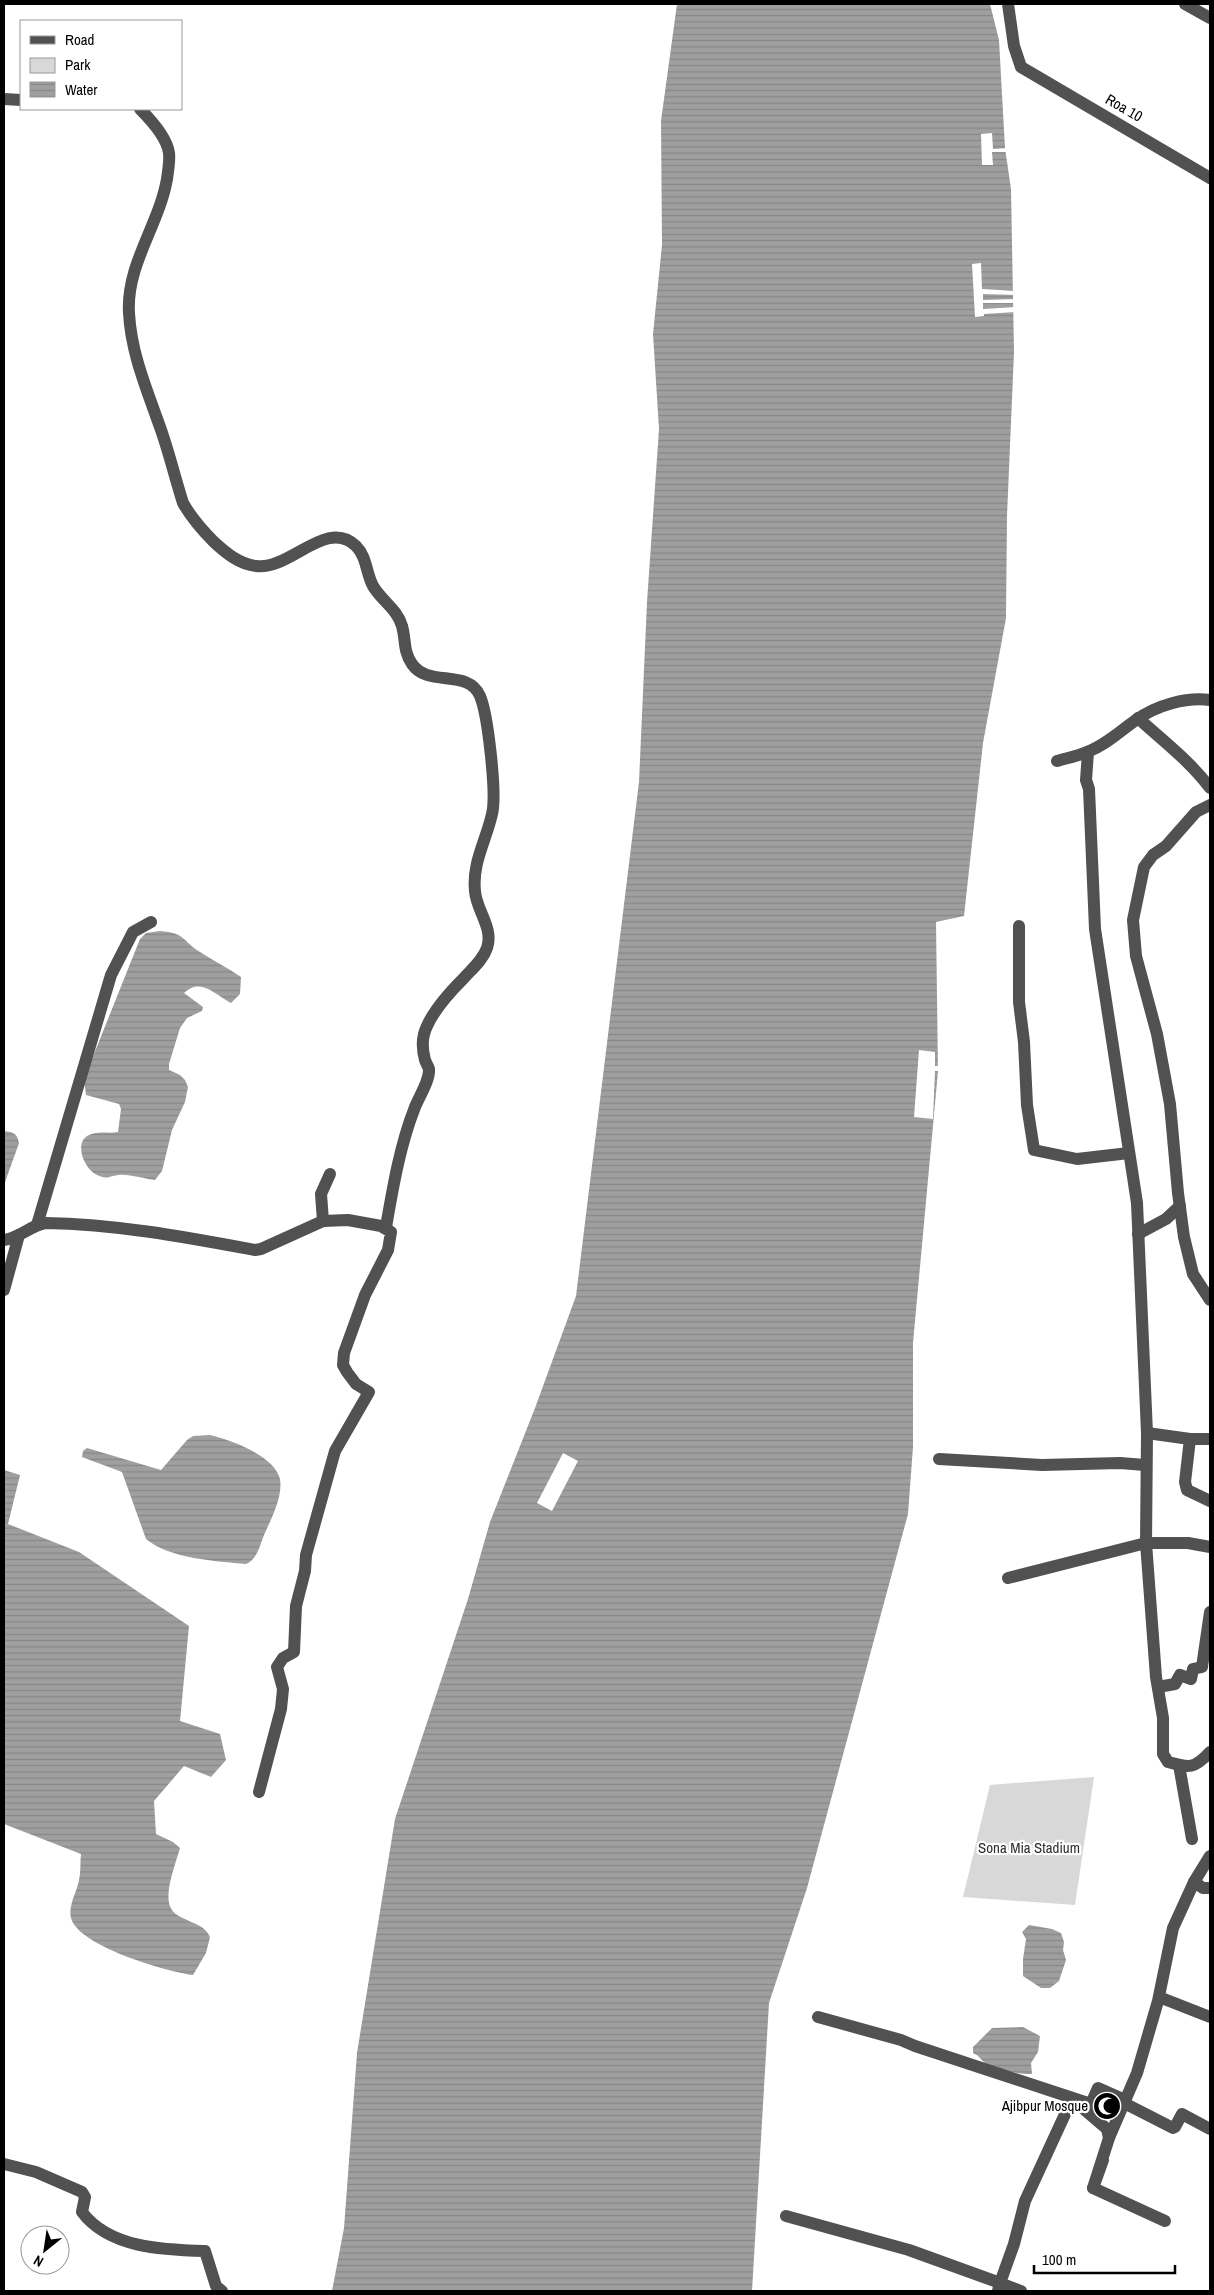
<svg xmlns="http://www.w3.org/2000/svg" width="1214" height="2295" viewBox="0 0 1214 2295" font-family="'Archivo Narrow',sans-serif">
	<defs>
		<pattern id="water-rules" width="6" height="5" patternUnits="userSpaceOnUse" patternTransform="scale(1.25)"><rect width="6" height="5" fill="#9f9f9f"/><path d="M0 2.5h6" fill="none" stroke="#878787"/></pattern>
	</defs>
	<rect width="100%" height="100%" fill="#fff"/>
	<path fill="#d8d8d8" d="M1094,1777L1075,1905L963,1897L990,1785Z"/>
	<g fill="url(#water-rules)">
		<path d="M677,4H990L999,40L1005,148L1011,189L1014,352L1007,516L1006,618L983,743L964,916L936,922L938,1071L913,1343V1447L908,1514L807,1888L769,2003L752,2291H332L344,2228L357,2053L395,1819L468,1599L490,1522L535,1408L576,1296L639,782L647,602L659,429L653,334L662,245L661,121Z"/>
		<path d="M160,931C186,933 182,941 200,952C214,961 228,968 241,977L240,994L231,1003C214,994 201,977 184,993L203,1007L202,1011L187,1018L180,1028L169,1064V1070L180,1075L185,1080L188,1087L185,1102L172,1130L162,1171L155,1180C144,1179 130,1174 119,1175C108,1176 109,1180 97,1175C85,1170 74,1145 87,1136C97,1130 107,1134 118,1132L121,1109L119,1104L86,1095L84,1079L140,939L146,933Z"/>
		<path d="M4,1131C13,1132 17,1133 19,1143L4,1185Z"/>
		<path d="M210,1435C231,1440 275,1456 280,1479C283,1497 271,1519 264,1535C260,1545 257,1560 246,1564C216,1561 170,1559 146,1539L122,1472L82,1457L83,1451L87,1448L161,1470L187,1440L193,1436Z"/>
		<path d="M4,1470L20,1475L8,1524L79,1552L189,1626L180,1721L220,1734L226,1760L211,1777L184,1766L154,1801L156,1834L173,1842L180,1848C176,1863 162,1897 172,1910C175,1915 183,1918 189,1921C198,1925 205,1927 210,1937L206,1953L193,1975C167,1972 78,1946 71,1918C68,1905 77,1892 79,1880C81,1872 80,1862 81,1854L4,1824Z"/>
		<path d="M1029,1925L1052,1929L1061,1933L1064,1942L1063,1950L1066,1960L1059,1981L1050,1988H1041L1023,1976V1959L1026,1939L1022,1932Z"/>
		<path d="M1023,2027L1040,2036L1038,2052L1031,2063L1032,2074C1022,2075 993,2069 985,2063C980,2059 980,2056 973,2053V2047L992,2028Z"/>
	</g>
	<g fill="#fff">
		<path d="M992,133L993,149L1008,148L1009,152H992L993,165H982L981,134Z"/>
		<path d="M981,263L982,289L1016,291V295L983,294V300L1016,299V303H983V309L1016,307V312L984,314V316L975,317L972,264Z"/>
		<path d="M919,1050L935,1052V1066L941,1065V1071H935L933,1119L914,1117Z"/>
		<path d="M563,1453L578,1461L552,1511L537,1503Z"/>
	</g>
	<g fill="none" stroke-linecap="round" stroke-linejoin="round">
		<g stroke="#515151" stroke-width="12">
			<path d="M1008,4L1014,46L1021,67L1210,178"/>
			<path d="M1185,4L1210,18"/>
			<path d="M4,99L21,100"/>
			<path d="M140,109C150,119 167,138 169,153C170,161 168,171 167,179C159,225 126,265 129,313C131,353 147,390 160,427C169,452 175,478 183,503C191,517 202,530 214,542C226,553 239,564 256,566C289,571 327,517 356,546C367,557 366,573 373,586C381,600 398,610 402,626C406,640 403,651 412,664C428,688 468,668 480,696C488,715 497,795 492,814C486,841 472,863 475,891C476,910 494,928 487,948C483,960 472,969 463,979C450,992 435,1008 427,1026C422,1036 422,1049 425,1060C426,1063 428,1066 429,1069C430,1080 419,1097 415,1107C400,1145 393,1187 386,1227"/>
			<path d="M1138,718C1163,741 1190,761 1210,788"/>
			<path d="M1088,752L1086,780L1089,789L1095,929L1137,1203L1147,1433L1146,1543L1156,1677L1163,1718V1754L1168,1762C1190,1768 1194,1769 1210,1752"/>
			<path d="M1057,761C1067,758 1078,756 1087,752C1106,745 1120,731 1136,720C1157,705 1186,697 1210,700"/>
			<path d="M1210,805L1196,812L1166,846L1153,855L1144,867L1133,920L1136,956L1157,1034L1170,1104L1178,1193L1184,1237L1193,1274L1210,1300"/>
			<path d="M1019,926V1002L1024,1042L1027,1105L1034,1150L1077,1159L1129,1153"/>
			<path d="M323,1221L321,1194L330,1174"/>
			<path d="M37,1225L111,975L133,932L151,922"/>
			<path d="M1138,1234L1166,1219L1180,1206"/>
			<path d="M4,1240C19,1238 30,1226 45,1223C116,1224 185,1237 255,1250L261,1249L323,1221L348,1220L381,1226L391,1232L388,1250L365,1295L344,1353L343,1365L347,1372L356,1384L369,1392L335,1451L306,1555L305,1571L296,1606L294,1652L283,1658L277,1667L283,1689L281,1709L259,1792"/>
			<path d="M4,1290L19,1235"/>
			<path d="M1147,1433L1190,1439H1210"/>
			<path d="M1190,1439L1185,1482L1187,1490L1210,1501"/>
			<path d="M939,1459L1042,1465L1120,1463L1145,1465"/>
			<path d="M1008,1578L1146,1543H1188L1210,1547"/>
			<path d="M1158,1687L1175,1684L1180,1675L1191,1679L1193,1669L1202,1667L1210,1612"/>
			<path d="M1179,1765L1192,1839"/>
			<path d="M1194,1882L1203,1888H1210"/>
			<path d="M1159,1997L1210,2017"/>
			<path d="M818,2017L901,2040L915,2046L1091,2104L1098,2088L1125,2100"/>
			<path d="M1124,2103L1173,2128L1175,2127L1182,2114L1210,2129"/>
			<path d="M1109,2138L1137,2073L1158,2001L1173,1928L1194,1882L1210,1856"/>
			<path d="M4,2164L36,2172L82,2192L85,2197L82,2212C109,2248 163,2250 205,2251L216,2286L222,2291"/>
			<path d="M1093,2188L1165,2221"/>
			<path d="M786,2216L909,2250L1000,2283L998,2291"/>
			<path d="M1021,2291L1000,2283L1014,2244L1025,2201L1072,2099L1107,2129L1109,2138L1093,2188L1103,2160"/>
		</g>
	</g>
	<defs>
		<g id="mosque-disc" transform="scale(1.4375)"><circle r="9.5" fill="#000" stroke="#fff"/><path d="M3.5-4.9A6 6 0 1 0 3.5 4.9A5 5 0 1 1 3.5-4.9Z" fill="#fff"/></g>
	</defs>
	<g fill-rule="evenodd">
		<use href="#mosque-disc" x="1107" y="2106"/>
	</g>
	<g text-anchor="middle" stroke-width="4.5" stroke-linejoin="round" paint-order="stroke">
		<g font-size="15" fill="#000" stroke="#fff">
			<text transform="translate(1124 108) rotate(30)" y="5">Roa 10</text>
		</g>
		<g font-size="15" fill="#2f2f2f" stroke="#fff">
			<text x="1029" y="1853">Sona Mia Stadium</text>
		</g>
		<g font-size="15" fill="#000" stroke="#fff" text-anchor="end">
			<text x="1088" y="2111">Ajibpur Mosque</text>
		</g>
	</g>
	<rect width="1214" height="2295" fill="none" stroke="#000000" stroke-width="10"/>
	<rect x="20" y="20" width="162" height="90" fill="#ffffff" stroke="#999999"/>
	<rect x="30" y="36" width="25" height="8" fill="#515151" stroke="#999999"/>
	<text x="65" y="45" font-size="15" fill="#000000">Road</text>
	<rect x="30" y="58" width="25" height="15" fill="#d8d8d8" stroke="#999999"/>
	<text x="65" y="70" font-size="15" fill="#000000">Park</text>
	<rect x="30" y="82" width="25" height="15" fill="url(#water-rules)" stroke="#999999"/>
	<text x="65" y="95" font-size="15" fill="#000000">Water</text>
	<g transform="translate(45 2250) rotate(210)"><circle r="24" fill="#ffffff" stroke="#999999"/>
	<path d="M0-4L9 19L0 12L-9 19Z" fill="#000000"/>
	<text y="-8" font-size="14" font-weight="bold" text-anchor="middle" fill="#000000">N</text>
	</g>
	<path d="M1034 2265v8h141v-8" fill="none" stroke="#000000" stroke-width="2.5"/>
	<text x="1042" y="2265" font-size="15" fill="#000000" stroke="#ffffff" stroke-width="4" paint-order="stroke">100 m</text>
</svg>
